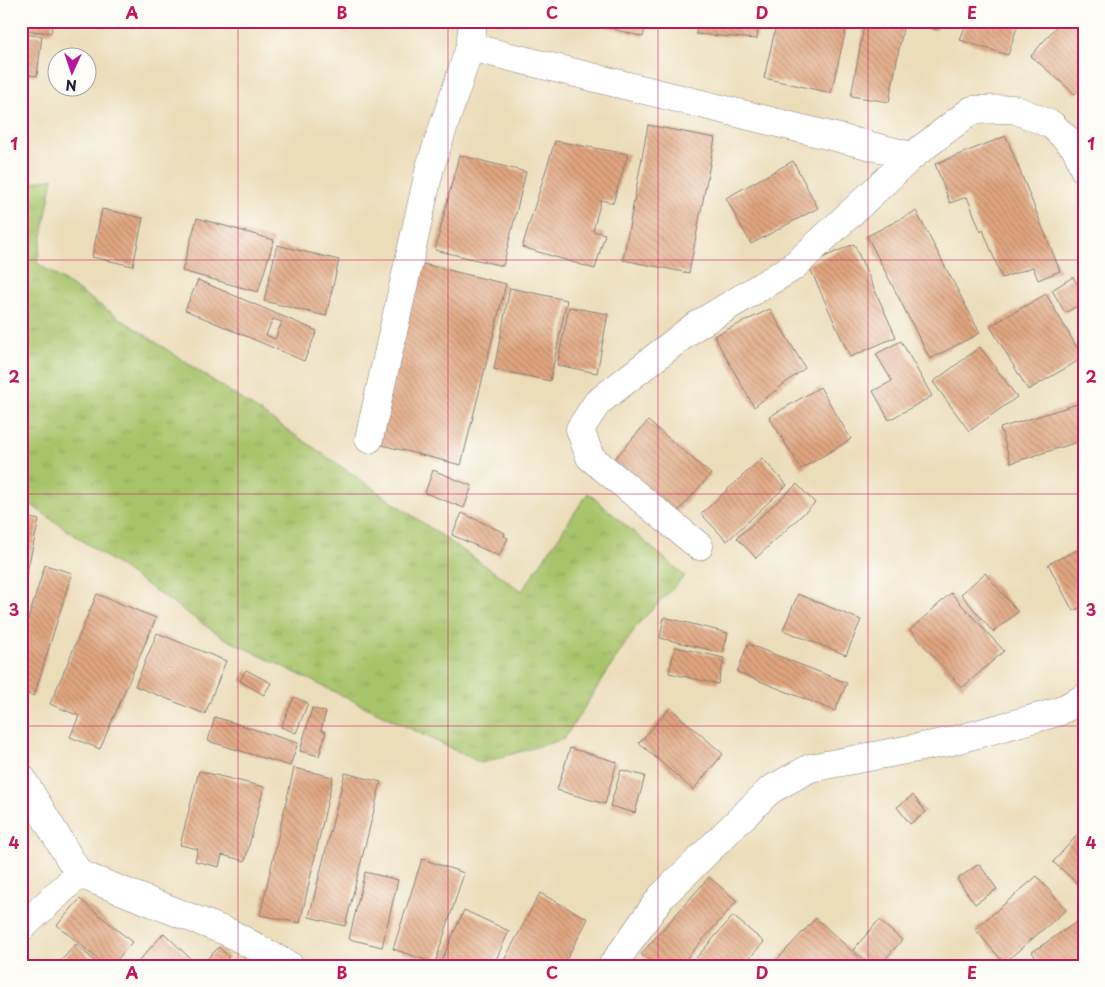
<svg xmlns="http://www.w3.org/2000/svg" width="1105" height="987" viewBox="0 0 1105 987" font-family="'Playpen Sans',sans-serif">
	<defs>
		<pattern id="grass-tufts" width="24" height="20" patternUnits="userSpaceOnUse" patternTransform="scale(1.25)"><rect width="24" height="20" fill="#a8c46b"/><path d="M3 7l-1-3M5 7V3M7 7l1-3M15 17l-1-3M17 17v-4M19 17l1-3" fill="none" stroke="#90a85e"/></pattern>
		<pattern id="building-back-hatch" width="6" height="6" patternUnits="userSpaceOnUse" patternTransform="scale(1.25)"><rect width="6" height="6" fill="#e1a680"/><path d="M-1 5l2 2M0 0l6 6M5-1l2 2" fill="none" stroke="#b6876a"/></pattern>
	</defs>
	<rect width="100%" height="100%" fill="#fdfcf7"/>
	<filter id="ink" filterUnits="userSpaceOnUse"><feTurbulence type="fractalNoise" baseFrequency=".02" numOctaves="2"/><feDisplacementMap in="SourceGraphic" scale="10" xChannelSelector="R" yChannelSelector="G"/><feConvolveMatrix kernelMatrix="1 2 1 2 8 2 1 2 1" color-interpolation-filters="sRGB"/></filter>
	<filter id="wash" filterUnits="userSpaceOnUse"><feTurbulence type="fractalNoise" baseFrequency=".0096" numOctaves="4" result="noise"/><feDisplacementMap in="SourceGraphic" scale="20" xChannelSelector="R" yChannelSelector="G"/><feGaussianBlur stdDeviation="1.12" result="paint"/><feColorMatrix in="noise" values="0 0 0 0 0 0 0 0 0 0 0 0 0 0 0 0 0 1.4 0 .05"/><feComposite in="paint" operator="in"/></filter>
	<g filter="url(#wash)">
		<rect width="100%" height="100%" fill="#ecddba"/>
		<path fill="url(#grass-tufts)" stroke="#657353" d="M53,178L37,263L307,443L522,591L588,493L685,576L638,624L564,739L481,763L222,637L28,503L21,506V185Z"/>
		<g id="blocks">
			<g fill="url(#building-back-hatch)" fill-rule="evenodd">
				<path d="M21,21H53L51,33L21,30Z"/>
				<path d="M584,21H647L643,37Z"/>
				<path d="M697,21H759L757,39L696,34Z"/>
				<path d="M777,21H848L831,93L764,78Z"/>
				<path d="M865,21H939L937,30L904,23L889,102L851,96Z"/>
				<path d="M967,21H1019L1008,55L960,40Z"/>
				<path d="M1061,21H1073L1084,31V84L1075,94L1031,56Z"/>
				<path d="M21,34L42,36L37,76L21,74Z"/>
				<path d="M648,125L715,138L689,273L623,260Z"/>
				<path d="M1006,136L1060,271L1038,280L1033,267L1002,278L983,230L981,232L967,197L950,203L935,164Z"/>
				<path d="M555,141L628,154L613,203L601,200L593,231L605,234L595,269L522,247Z"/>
				<path d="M459,155L526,172L503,266L435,250Z"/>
				<path d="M793,161L818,208L751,244L726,198Z"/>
				<path d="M102,209L143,218L133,266L92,257Z"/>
				<path d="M916,211L980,333L930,359L867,236Z"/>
				<path d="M197,218L274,240L258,292L182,271Z"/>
				<path d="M854,244L896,337L850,357L808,264Z"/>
				<path d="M277,245L339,260L326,316L264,301Z"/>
				<path d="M419,263L506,284L461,465L374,443Z"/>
				<path d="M1073,277L1084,296V302L1065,313L1052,290Z"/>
				<path d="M198,280L317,331L304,361L185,310ZM273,319L282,322L275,339L266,335Z"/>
				<path d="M510,288L567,300L550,381L494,369Z"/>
				<path d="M1046,294L1083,358L1028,390L990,326Z"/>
				<path d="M569,307L608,314L597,373L557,365Z"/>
				<path d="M770,309L805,368L754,407L714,336Z"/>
				<path d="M901,341L932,396L889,420L873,391L892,381L876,354Z"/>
				<path d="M980,347L1017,397L969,431L933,382Z"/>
				<path d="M820,387L851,439L801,469L769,417Z"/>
				<path d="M1084,402V440L1011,463L1000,428Z"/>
				<path d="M648,421L711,474L674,516L611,463Z"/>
				<path d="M762,458L787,485L727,541L701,514Z"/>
				<path d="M433,470L472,486L464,508L425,493Z"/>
				<path d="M797,484L815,503L756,558L737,538Z"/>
				<path d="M462,513L505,533L504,536L508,538L499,556L452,535Z"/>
				<path d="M21,516L39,520L22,593H21Z"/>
				<path d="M1084,547V605L1073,611L1048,564Z"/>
				<path d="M45,565L72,573L34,696L21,692V642Z"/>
				<path d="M985,573L1018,612L993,632L961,594Z"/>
				<path d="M951,593L1004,651L962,688L910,630Z"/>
				<path d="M97,594L156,618L100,749L70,737L79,716L50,704Z"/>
				<path d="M798,594L861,620L846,655L783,630Z"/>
				<path d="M664,617L728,633L723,653L660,638Z"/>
				<path d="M157,633L226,661L205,714L135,686Z"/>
				<path d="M748,644L847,683L835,711L737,672Z"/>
				<path d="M675,647L724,658L718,684L669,673Z"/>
				<path d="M246,670L271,683L264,695L240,681Z"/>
				<path d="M294,697L308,703L296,733L281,727Z"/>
				<path d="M312,708L326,712L321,730L326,732L319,756L300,751Z"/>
				<path d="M670,708L723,754L693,790L639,743Z"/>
				<path d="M215,717L298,743L290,766L208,741Z"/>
				<path d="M570,748L617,762L605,804L557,790Z"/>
				<path d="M294,768L333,777L300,923L260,915Z"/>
				<path d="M621,770L645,776L635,813L610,806Z"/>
				<path d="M199,771L264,787L245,861L222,855L219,867L195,861L198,849L180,845Z"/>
				<path d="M345,773L381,782L345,926L309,917Z"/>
				<path d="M913,795L926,812L910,824L897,807Z"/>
				<path d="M1080,832L1084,836V873L1076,882L1053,862Z"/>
				<path d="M422,859L464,873L435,963L393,949Z"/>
				<path d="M979,864L997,889L975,904L957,879Z"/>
				<path d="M365,872L398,880L382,947L349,939Z"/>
				<path d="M1037,876L1066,910L1004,963L975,929Z"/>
				<path d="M709,877L737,901L680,966H655L641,954Z"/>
				<path d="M540,893L588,919L563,966H501Z"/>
				<path d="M80,899L132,942L112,966H106L57,925Z"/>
				<path d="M464,910L509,931L493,966H439Z"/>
				<path d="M733,916L764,942L742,966H689Z"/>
				<path d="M1084,917V962L1079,966H1042L1032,952Z"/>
				<path d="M816,918L868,966H771Z"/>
				<path d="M879,920L902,940L879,966H872L853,950Z"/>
				<path d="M164,933L198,966H134Z"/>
				<path d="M76,944L100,966H56Z"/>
				<path d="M219,947L229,957L221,966H202L201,965Z"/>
			</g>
		</g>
	</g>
	<g filter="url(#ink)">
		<use href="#blocks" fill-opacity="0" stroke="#87807a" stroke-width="1"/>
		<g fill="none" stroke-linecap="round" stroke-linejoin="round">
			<g stroke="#87807a" stroke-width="29">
				<g id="minor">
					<path d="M470,47L912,156"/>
					<path d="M369,439L430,167L470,47L473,21"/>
					<path d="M699,546L590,457L580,429L597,403L694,327L793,267L912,156L972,110L1014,109L1052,125L1076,148L1084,169"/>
					<path d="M21,777L79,874L230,933L290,966"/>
					<path d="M21,928L79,874"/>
					<path d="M612,966L661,897L770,790L810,768L948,742L1058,712L1084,698"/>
				</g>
			</g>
			<use href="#minor" stroke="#fff" stroke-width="28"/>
		</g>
	</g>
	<path fill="none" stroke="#c2185b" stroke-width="1" stroke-opacity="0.55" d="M238,21V966M448,21V966M658,21V966M868,21V966M21,260H1084M21,494H1084M21,726H1084"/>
	<rect width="1105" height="987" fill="none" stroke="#fdfcf7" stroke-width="55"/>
	<g transform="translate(72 72) rotate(183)"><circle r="24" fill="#fdfcf7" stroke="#a5a5ac"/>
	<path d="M0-4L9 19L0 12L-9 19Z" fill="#b5179e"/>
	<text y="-8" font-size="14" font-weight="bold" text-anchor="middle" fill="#22223b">N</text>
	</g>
	<rect x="28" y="28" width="1050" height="932" fill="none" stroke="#c2185b" stroke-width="2"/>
	<g font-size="16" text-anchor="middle" font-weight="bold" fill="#c2185b">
		<text x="132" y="19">A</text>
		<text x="342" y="19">B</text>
		<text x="552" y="19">C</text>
		<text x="762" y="19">D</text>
		<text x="972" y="19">E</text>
		<text x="14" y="150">1</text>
		<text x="1091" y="150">1</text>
		<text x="14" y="383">2</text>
		<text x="1091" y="383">2</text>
		<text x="14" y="616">3</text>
		<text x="1091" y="616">3</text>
		<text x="14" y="849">4</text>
		<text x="1091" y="849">4</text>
		<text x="132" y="979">A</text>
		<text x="342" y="979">B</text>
		<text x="552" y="979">C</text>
		<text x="762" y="979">D</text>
		<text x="972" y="979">E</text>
	</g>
</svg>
